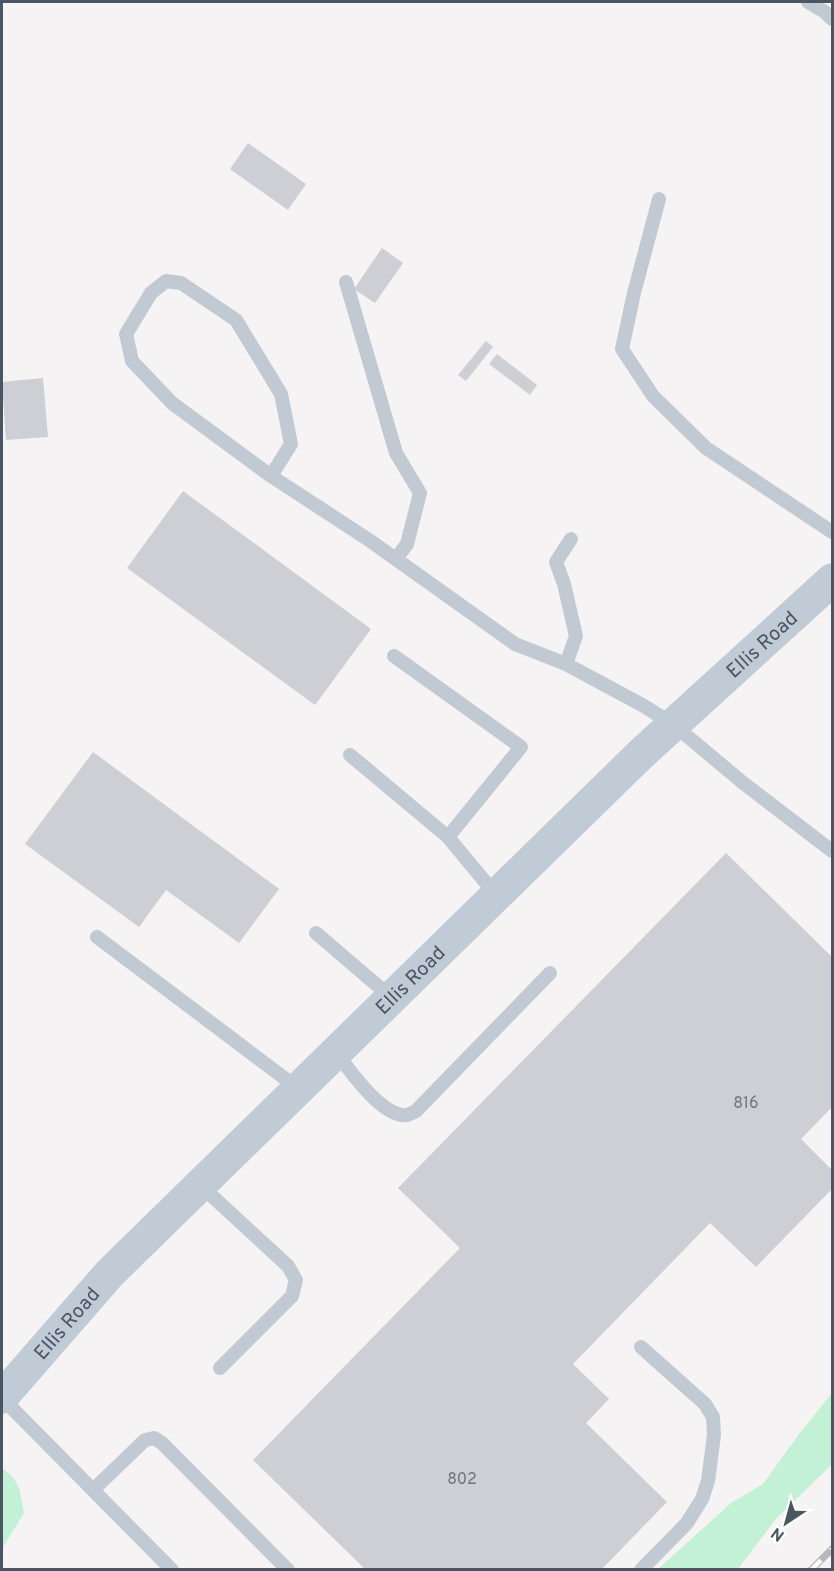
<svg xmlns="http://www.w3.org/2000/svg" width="834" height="1571" viewBox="0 0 834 1571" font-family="Overpass,sans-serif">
	<rect width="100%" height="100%" fill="#f5f3f3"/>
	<g fill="#c3f1d5">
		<path d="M832,1393V1464L775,1520L738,1569H658L731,1503L763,1484L799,1434Z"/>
		<path d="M2,1469C19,1477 21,1495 24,1513L2,1549Z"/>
	</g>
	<g fill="#cdcfd5">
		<path d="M248,143L306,184L288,210L230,169Z"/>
		<path d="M382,248L403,263L375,303L354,289Z"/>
		<path d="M486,341L493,347L466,381L458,375Z"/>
		<path d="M497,354L537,385L530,395L489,364Z"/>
		<path d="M43,378L48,437L6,440L2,382Z"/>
		<path d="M183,491L371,629L315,705L127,568Z"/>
		<path d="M93,752L279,889L239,943L166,890L139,927L25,844Z"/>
		<path d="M726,853L832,957V1107L801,1139L832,1170V1189L756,1267L710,1223L573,1364L609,1399L586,1423L667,1502L601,1570H366L253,1460L460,1248L398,1188Z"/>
	</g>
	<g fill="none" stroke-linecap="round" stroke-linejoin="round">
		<g stroke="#c1cad2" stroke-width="14">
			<path d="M808,2L825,12L832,19"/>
			<path d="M659,199L634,293L622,349L653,396L706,448L832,532"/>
			<path d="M346,282L396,453L420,493L407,544L396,559"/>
			<path d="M271,476L291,444L281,394L236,320L181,283L166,281L151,293L126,334L132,361L172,403L271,476L369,540L515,644L566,664L644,706L674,725L742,782L832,851"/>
			<path d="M394,656L521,747L448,837L496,895"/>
			<path d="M566,664L576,636L564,584L556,562L571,539"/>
			<path d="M350,755L448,837"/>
			<path d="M316,933L392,998"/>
			<path d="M97,937L299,1089"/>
			<path d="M336,1053C350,1070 382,1118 407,1115C410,1114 414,1112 416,1111L550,973"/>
			<path d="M200,1185L288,1266L296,1280L292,1296L220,1368"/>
			<path d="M641,1347L705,1404L713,1417L714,1435L708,1481L702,1499L687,1523L641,1570"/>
			<path d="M2,1398L172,1570"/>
			<path d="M93,1490L145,1440L154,1438L162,1443L288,1570"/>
		</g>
		<path stroke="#c1cbd6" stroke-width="33" id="s1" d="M2,1397L110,1273L641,754L832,580"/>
		<g stroke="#b5b8bd" stroke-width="7">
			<path id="rail" d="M811,1570L832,1549"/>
		</g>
		<use href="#rail" stroke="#fff" stroke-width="4.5" stroke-dasharray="14" stroke-linecap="butt"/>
	</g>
	<g text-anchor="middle" stroke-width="6" stroke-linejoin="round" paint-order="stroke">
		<g font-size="16" fill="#6b747e">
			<text x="746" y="1108">816</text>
			<text x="462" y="1484">802</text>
		</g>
		<g font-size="20" fill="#4a5661" stroke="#fff">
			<text dy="7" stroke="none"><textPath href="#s1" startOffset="1070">Ellis Road</textPath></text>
			<text dy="7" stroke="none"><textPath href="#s1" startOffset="584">Ellis Road</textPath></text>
			<text dy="7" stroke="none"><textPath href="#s1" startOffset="98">Ellis Road</textPath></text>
		</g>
	</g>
	<rect width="834" height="1571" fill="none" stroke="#4a5661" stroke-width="6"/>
	<g transform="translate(786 1523) rotate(216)" stroke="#ffffff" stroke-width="4.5" paint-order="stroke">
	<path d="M0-4.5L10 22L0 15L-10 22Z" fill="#4a5661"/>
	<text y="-9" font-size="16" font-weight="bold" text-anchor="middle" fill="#4a5661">N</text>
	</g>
</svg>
